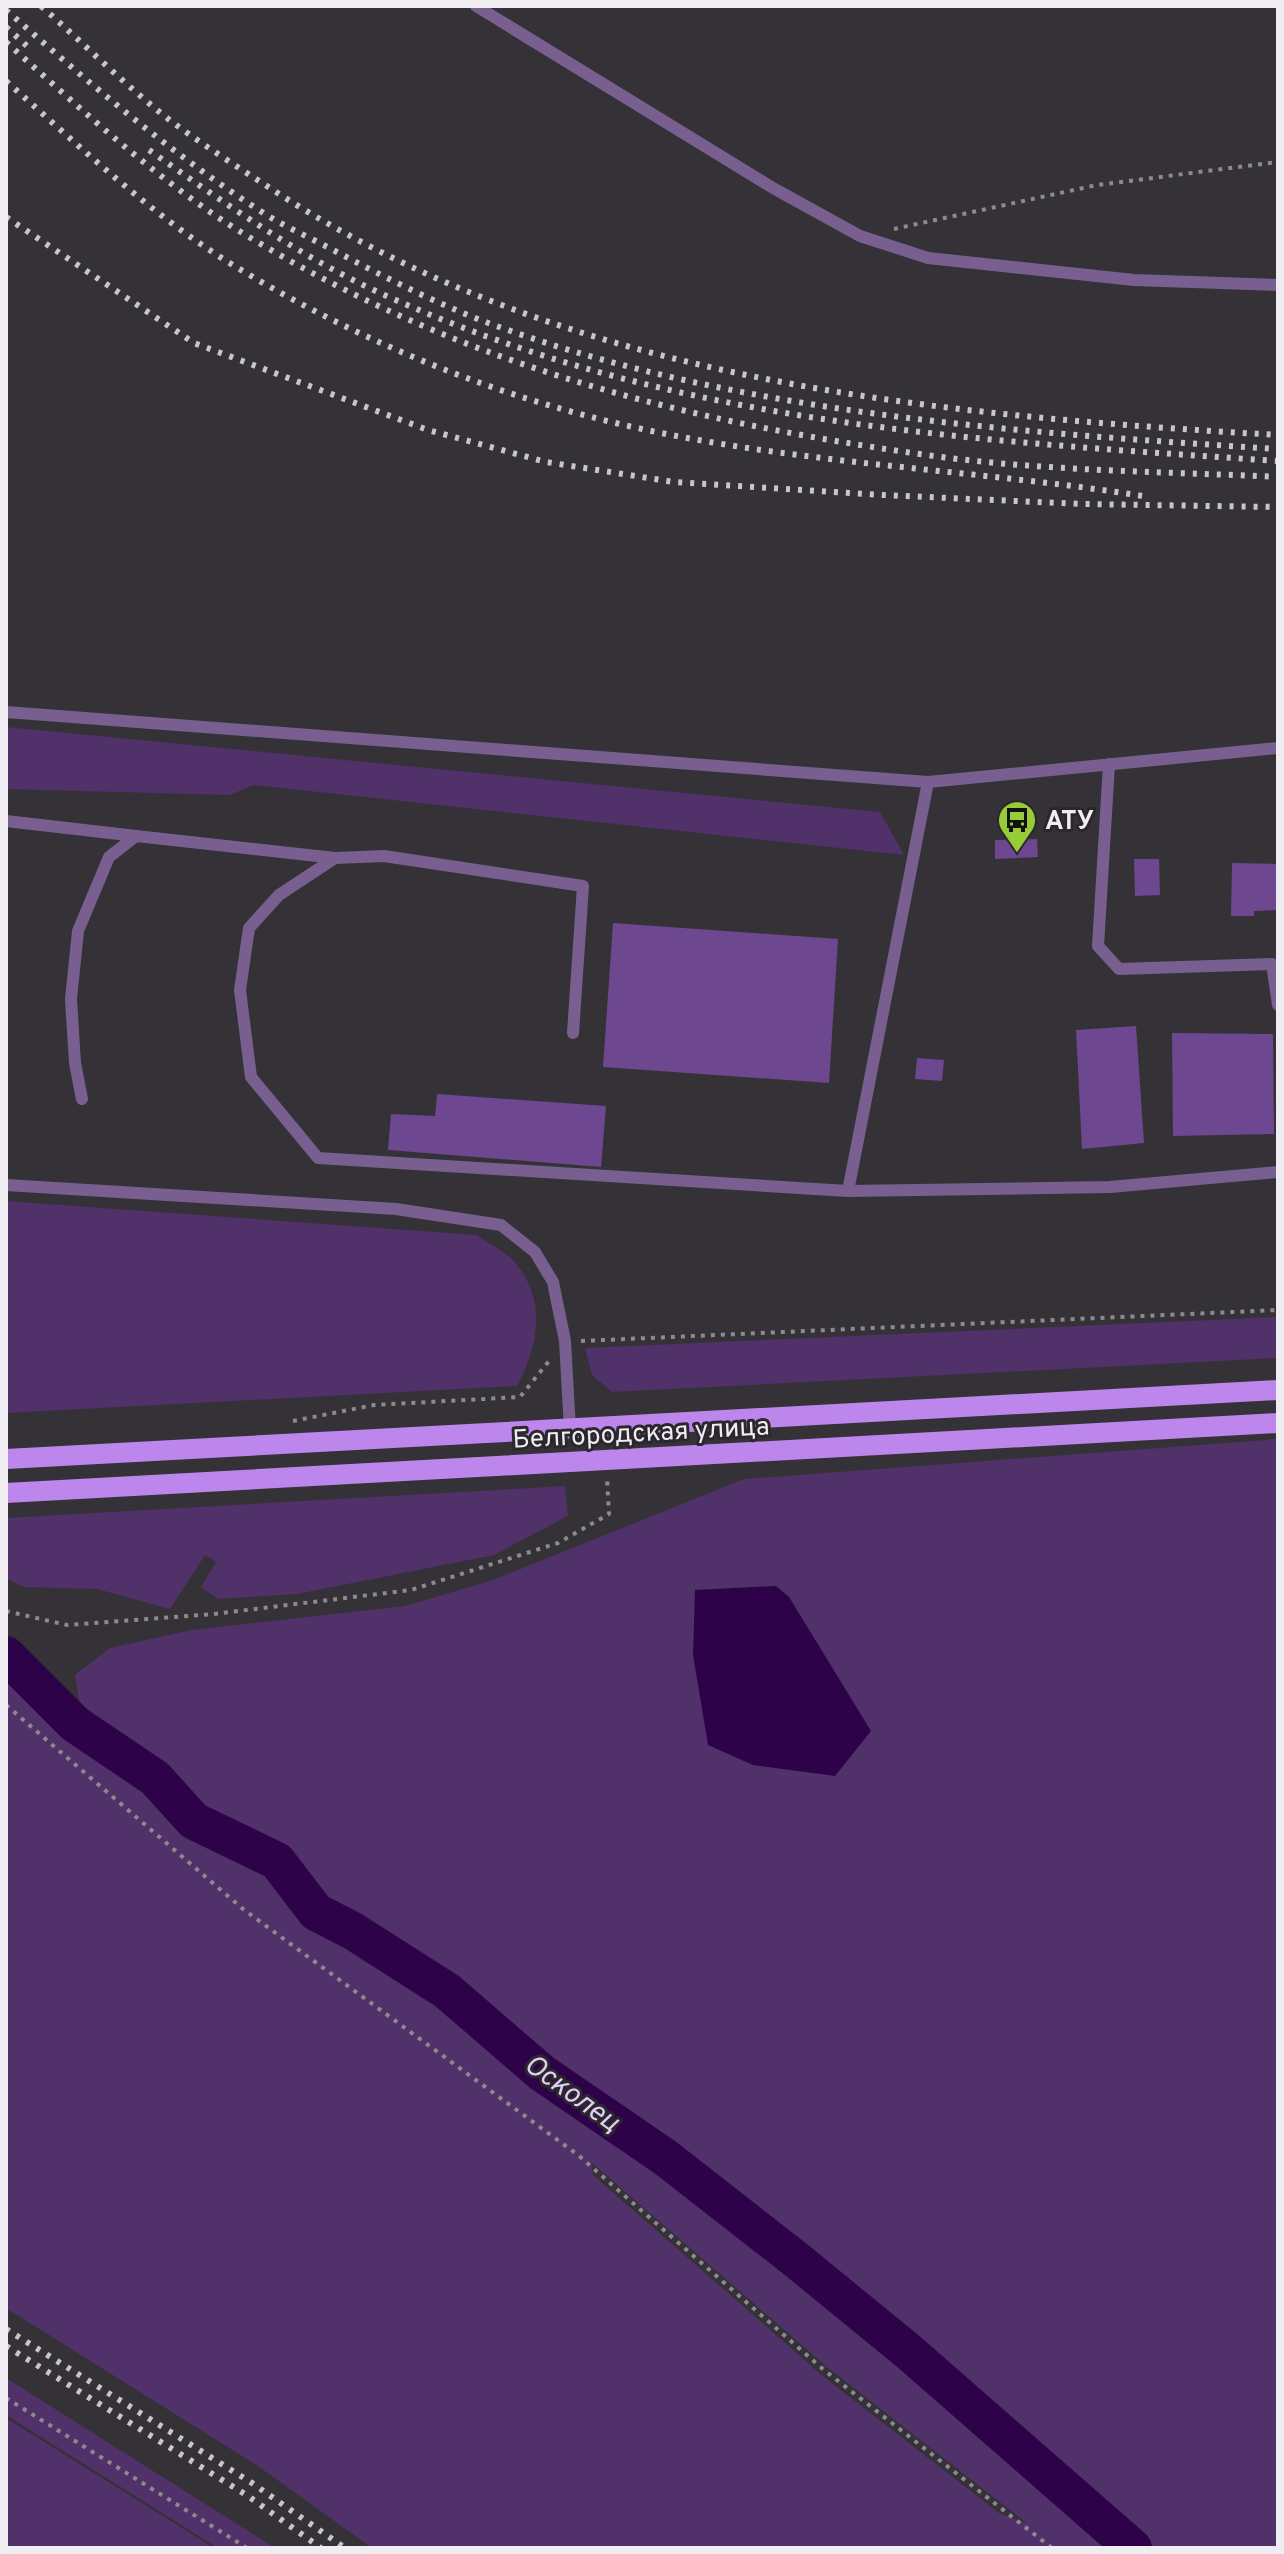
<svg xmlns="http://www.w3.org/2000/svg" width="1284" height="2554" viewBox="0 0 1284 2554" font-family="Overpass,sans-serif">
	<rect width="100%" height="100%" fill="#343237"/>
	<g fill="#50316a" fill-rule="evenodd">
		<path d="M6,727L880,812L904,855L253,785L230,795L6,789Z"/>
		<path d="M6,1201L476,1235C488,1243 507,1252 516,1264C547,1300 538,1348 517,1386L6,1413Z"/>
		<path d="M1278,1317V1358L612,1392L592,1375L585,1348Z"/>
		<path d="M1278,1439V2548H1154L801,2253L550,2066L406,1945L324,1900L289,1856L206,1814L151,1757L81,1712L75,1675L110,1648L191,1630L405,1606L493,1580L744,1479Z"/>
		<path d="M565,1486L568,1516L494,1555L297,1594L218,1599L201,1587L216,1562L205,1555L170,1609L97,1589L24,1587L6,1578V1518Z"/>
		<path d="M6,1662L72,1728L153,1782L181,1819L271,1864L307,1917L317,1918L445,1995L539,2077L662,2162L907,2355L1122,2548H372L258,2466L6,2308ZM591,2162L827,2367L1028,2524L999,2513L824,2377L593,2175Z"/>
		<path d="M6,2378L275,2548H218L6,2415Z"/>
		<path d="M6,2418L214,2548H6Z"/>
	</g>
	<path fill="#2e0249" d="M776,1586L789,1597L871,1731L835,1776L753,1765L708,1745L693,1655L695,1590Z"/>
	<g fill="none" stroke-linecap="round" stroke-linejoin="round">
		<path stroke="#2e0249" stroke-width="38" d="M6,1655L75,1724L155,1778L194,1821L277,1861L316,1912L353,1931L447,1991L542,2073L666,2158L794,2258L909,2352L1133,2548"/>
	</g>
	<g fill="#6d478f">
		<path d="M1037,839L1038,857L995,859V840Z"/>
		<path d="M1134,859H1159L1160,895L1135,896Z"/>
		<path d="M1232,863L1278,864V910L1254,911V916H1231Z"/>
		<path d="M613,923L838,939L829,1083L603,1067Z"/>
		<path d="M1136,1026L1144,1143L1082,1149L1076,1030Z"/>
		<path d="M1172,1033L1273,1034L1274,1134L1173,1136Z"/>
		<path d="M917,1058L944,1060L942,1081L915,1079Z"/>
		<path d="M437,1094L606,1106L601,1167L388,1150L391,1114L435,1116Z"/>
	</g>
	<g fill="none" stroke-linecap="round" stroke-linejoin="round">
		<g stroke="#8c8a8f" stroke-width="4" stroke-dasharray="4 6" stroke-linecap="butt">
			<path d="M894,229L1097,185L1278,162"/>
			<path d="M581,1341L1278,1310"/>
			<path d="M293,1421L374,1405L520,1397L549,1361"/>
			<path d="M6,1611L67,1625L214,1614L411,1590L558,1543L609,1514L607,1478"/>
			<path d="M6,1705L243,1909L578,2155L824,2370L1052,2548"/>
			<path d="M6,2398L247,2548"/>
		</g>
		<g stroke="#785f90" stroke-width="12">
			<path d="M476,6L773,188L860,236L928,258L1134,280L1278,285"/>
			<path d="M6,712L928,782L1278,748"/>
			<path d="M1109,764L1098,946L1119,969L1272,964L1278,1005"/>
			<path d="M6,821L136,836"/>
			<path d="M573,1033L583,886L384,856L335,858L279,895L249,928L240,990L251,1077L318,1158L848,1191L928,782"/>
			<path d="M82,1099L75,1063L71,999L78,931L109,857L136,836L335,858"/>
			<path d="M6,1185L396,1209L501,1225L535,1252L553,1282L565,1341L570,1429"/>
			<path d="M848,1191L1110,1187L1278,1172"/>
		</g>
		<g stroke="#bc86ec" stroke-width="20">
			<path d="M6,1459L1278,1390"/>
			<path d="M6,1493L1278,1423"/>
		</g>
		<g stroke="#c8c6cb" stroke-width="6" stroke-dasharray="4 8" stroke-linecap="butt">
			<path d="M41,6C83,43 123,83 167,118C201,144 238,167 273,190C569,383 935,415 1278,435"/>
			<path d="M6,10C88,82 170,153 262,212C285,227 311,238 335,251C390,280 447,309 505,329C747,415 1024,433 1278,449"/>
			<path d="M6,27L27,46"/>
			<path d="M6,42C83,111 161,184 249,237C433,348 626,406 836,441C901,452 969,462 1035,466C1116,472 1197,473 1278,477"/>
			<path d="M6,81C77,144 148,212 228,262C350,337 485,393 624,425C794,464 971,469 1143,496"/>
			<path d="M149,150C223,202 297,255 380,293C670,425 965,440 1278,461"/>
			<path d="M6,217L194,343L428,430L546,462L674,482L883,495L1082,504L1278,507"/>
			<path d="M6,2329L252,2483L345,2548"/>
			<path d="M6,2346L248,2496L321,2548"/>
		</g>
	</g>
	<defs>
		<g id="bus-pin" transform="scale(2)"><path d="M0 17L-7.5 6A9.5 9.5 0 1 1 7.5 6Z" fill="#97cb38" stroke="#2a282d"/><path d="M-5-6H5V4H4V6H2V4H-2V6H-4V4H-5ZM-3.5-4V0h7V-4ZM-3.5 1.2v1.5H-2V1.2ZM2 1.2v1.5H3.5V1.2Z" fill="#111"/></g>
	</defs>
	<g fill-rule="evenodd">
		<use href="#bus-pin" x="1017" y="820"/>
	</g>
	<g text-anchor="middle" stroke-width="6" stroke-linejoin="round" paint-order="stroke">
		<g font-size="26" font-weight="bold" fill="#efedf1" stroke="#2a282d" text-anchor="start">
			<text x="1045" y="829">АТУ</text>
		</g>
		<g font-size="26" fill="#efedf1" stroke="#2a282d">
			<text transform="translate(641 1432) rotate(-3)" y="9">Белгородская улица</text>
		</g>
		<g font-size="28" font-style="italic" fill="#e1cdf6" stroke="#2a282d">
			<text transform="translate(573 2092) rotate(36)" y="10">Осколец</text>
		</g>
	</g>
	<rect width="1284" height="2554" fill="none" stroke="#efedf1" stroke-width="16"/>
</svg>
